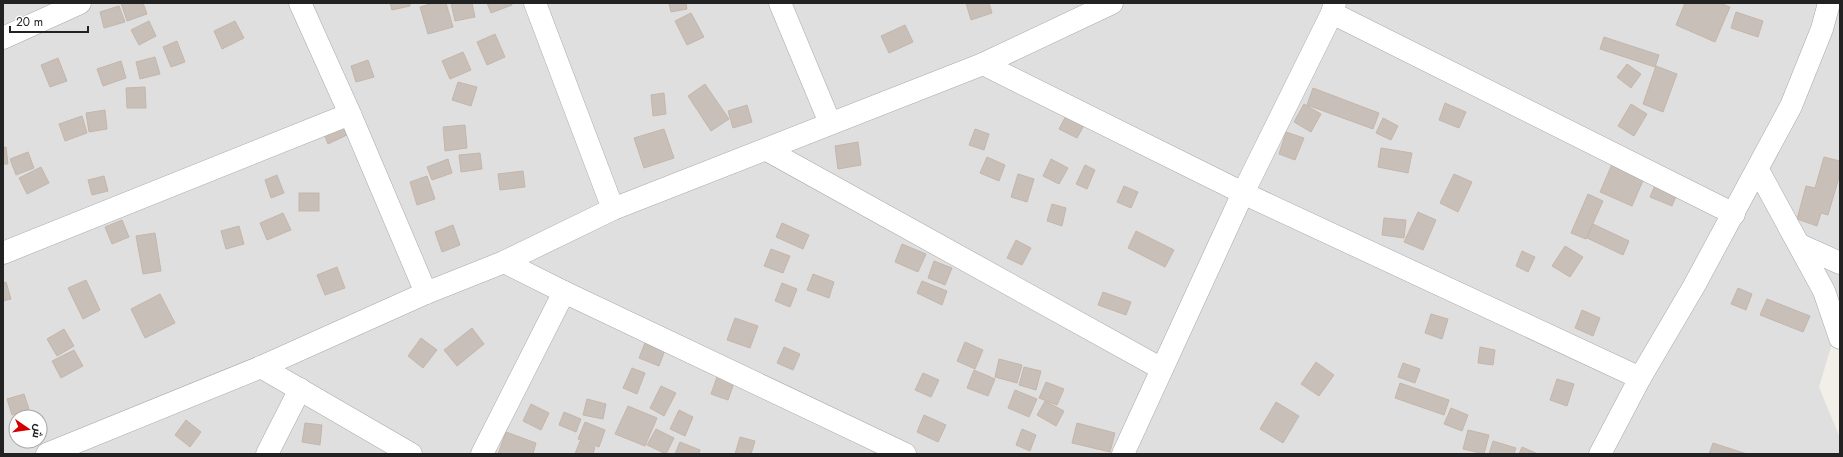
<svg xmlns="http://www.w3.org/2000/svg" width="1843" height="457" viewBox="0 0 1843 457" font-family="Jost,Cairo,sans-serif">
	<rect width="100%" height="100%" fill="#f2efe9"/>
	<path fill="#e0dfdf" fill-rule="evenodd" d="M3,3H1840V317L1819,387L1840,438V454H3ZM16,417H40V441H16Z"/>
	<g fill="#c7bfb8" stroke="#c4b6ab">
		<path d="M121,3H143L147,14L127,21Z"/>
		<path d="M390,3H410V6L392,10Z"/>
		<path d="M433,3H446L453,27L428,34L420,7Z"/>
		<path d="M451,3H472L475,17L455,21Z"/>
		<path d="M487,3H512V5L491,13Z"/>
		<path d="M669,3H686L687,9L671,12Z"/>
		<path d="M966,3H989L992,13L971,20Z"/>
		<path d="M1685,3H1720L1730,7L1715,42L1676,25Z"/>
		<path d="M119,6L125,22L104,28L100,12Z"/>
		<path d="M1736,12L1763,21L1758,37L1731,28Z"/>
		<path d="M691,13L704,37L687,45L675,21Z"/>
		<path d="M149,21L156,36L139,45L131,30Z"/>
		<path d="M235,21L244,38L222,49L214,31Z"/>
		<path d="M905,25L913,42L889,53L881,36Z"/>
		<path d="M495,34L505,57L487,65L477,42Z"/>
		<path d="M1604,37L1659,55L1655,67L1600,49Z"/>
		<path d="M177,41L185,62L171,67L163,47Z"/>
		<path d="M463,52L471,70L450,79L442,61Z"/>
		<path d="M155,57L160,74L140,79L136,62Z"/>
		<path d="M58,58L67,81L50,87L41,65Z"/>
		<path d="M368,60L374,77L356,82L351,66Z"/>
		<path d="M121,61L126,78L103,86L97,69Z"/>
		<path d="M1627,64L1641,74L1631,88L1617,77Z"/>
		<path d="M1656,66L1677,74L1663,112L1643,104Z"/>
		<path d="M458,82L477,87L471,106L452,100Z"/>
		<path d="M705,84L729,119L711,131L688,96Z"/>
		<path d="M145,87L146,108H127L126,88Z"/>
		<path d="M1313,88L1379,113L1373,129L1307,105Z"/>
		<path d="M664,93L666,114L653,116L651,95Z"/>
		<path d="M1445,103L1466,112L1459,128L1439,120Z"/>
		<path d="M1304,104L1321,114L1311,132L1294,122Z"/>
		<path d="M1631,104L1647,114L1634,136L1618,126Z"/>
		<path d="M747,105L752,122L733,128L728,111Z"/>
		<path d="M105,110L107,129L89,132L86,113Z"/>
		<path d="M1069,110L1087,120L1077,138L1059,129Z"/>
		<path d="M82,116L87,133L65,141L59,124Z"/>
		<path d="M1383,118L1398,126L1391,140L1376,133Z"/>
		<path d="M342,120L349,134L328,144L322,129Z"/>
		<path d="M465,125L467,148L445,151L443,127Z"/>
		<path d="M664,129L674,158L644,168L634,138Z"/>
		<path d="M975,129L989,134L984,150L969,145Z"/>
		<path d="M1286,132L1304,138L1295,160L1279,154Z"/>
		<path d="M858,142L861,165L838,169L835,146Z"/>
		<path d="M6,147L8,164H3V148Z"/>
		<path d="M1381,148L1412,153L1408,173L1378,167Z"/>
		<path d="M28,152L34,168L16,175L10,159Z"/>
		<path d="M480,153L482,169L461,172L459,155Z"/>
		<path d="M987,157L1005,165L999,181L980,173Z"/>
		<path d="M1824,157L1840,161V174L1828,215L1821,213L1817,226L1797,219L1806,186L1815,188Z"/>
		<path d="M448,159L452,173L432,180L427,167Z"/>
		<path d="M1051,159L1068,168L1059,184L1043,176Z"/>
		<path d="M1613,162L1645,176L1632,206L1600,192Z"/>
		<path d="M1085,165L1095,170L1087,189L1076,184Z"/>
		<path d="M41,167L49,183L27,194L19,178Z"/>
		<path d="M523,171L525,187L500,190L498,174Z"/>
		<path d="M1018,174L1034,179L1027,202L1011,197Z"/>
		<path d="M1454,174L1472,182L1458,212L1440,203Z"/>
		<path d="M277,175L284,193L271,198L265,180Z"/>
		<path d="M104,176L108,191L92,195L88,180Z"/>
		<path d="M427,176L435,199L417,205L410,182Z"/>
		<path d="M1658,178L1680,187L1672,206L1650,197Z"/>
		<path d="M1124,186L1138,192L1131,208L1117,202Z"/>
		<rect x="299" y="193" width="20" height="18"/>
		<path d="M1588,194L1603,201L1586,239L1571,233Z"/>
		<path d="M1052,204L1066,208L1062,226L1047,221Z"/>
		<path d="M1418,212L1436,220L1423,250L1404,242Z"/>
		<path d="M283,213L291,230L267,240L260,223Z"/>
		<path d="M1384,218L1406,220L1404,238L1382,235Z"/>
		<path d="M122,220L129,237L112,244L105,227Z"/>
		<path d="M782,223L809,235L803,249L776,237Z"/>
		<path d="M1593,224L1629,241L1623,255L1587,238Z"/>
		<path d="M453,225L460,245L442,252L435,232Z"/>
		<path d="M239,226L244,244L226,249L221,231Z"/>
		<path d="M1136,231L1174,250L1165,267L1128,248Z"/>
		<path d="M155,233L161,271L143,274L136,236Z"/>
		<path d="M1016,240L1031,248L1022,265L1007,258Z"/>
		<path d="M902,244L926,254L918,272L895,262Z"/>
		<path d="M1565,246L1583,257L1570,277L1552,266Z"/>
		<path d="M771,249L790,256L783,273L764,266Z"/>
		<path d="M1522,251L1535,257L1528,272L1516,266Z"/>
		<path d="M934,261L952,268L945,285L928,278Z"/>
		<path d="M337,267L345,288L325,295L317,275Z"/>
		<path d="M813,274L834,282L829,298L807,290Z"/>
		<path d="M86,280L100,310L83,319L68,288Z"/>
		<path d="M922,281L947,291L942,305L917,293Z"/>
		<path d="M6,282L11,299L3,301V283Z"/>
		<path d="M782,283L797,289L790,307L775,301Z"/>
		<path d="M1738,288L1752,294L1746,310L1731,304Z"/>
		<path d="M1103,292L1131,302L1126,315L1098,305Z"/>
		<path d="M160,294L175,323L145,338L131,309Z"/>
		<path d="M1767,299L1810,316L1803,332L1760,315Z"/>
		<path d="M1582,310L1600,318L1593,336L1575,328Z"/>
		<path d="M1431,314L1448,319L1442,339L1425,333Z"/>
		<path d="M735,318L758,326L750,348L727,340Z"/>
		<path d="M472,328L484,344L457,366L444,350Z"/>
		<path d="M64,329L74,346L57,356L47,339Z"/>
		<path d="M421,338L437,350L423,368L408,356Z"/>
		<path d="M965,342L983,350L975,369L957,361Z"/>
		<path d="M645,343L665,350L659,366L639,358Z"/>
		<path d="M784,347L800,354L793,370L777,363Z"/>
		<path d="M1480,347L1495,350L1493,365L1478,363Z"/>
		<path d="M74,350L83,366L61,378L52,361Z"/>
		<path d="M999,359L1022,365L1017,383L995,377Z"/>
		<path d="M1316,362L1334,375L1319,396L1301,384Z"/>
		<path d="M1403,363L1420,369L1415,383L1398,377Z"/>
		<path d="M1024,367L1041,371L1036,390L1019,385Z"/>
		<path d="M632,368L645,373L637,394L623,388Z"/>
		<path d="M974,370L995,379L988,396L967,388Z"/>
		<path d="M923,373L939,380L931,397L915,390Z"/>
		<path d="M717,377L734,383L728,400L711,394Z"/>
		<path d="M1557,379L1574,384L1567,406L1550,400Z"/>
		<path d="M1046,382L1064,389L1057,405L1039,398Z"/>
		<path d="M1400,383L1449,400L1444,415L1395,398Z"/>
		<path d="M661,386L676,393L664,416L650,408Z"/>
		<path d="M1015,390L1037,399L1029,417L1008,408Z"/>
		<path d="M24,394L29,409L12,415L7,399Z"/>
		<path d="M587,399L606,404L603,419L583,415Z"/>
		<path d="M1045,401L1064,411L1056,426L1037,415Z"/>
		<path d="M1276,402L1299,416L1283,443L1260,429Z"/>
		<path d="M531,404L549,413L541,430L523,421Z"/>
		<path d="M628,406L657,418L645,446L615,434Z"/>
		<path d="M1451,408L1468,415L1462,431L1444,424Z"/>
		<path d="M679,410L693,417L685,436L670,429Z"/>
		<path d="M564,412L581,419L576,432L559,425Z"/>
		<path d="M924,415L946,425L938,442L917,432Z"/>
		<path d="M186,420L201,432L190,447L175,435Z"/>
		<path d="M585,422L605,430L599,447L578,439Z"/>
		<path d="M305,423L322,425L320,445L302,442Z"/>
		<path d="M1077,423L1115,433L1110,452L1072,443Z"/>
		<path d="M656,429L674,438L666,454L647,445Z"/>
		<path d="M1022,429L1036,435L1030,451L1016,445Z"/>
		<path d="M1468,430L1489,435L1484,454L1463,449Z"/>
		<path d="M506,432L536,443L533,454H498Z"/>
		<path d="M740,437L755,441L751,454H735Z"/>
		<path d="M580,441L595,447L593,454H575Z"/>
		<path d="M1493,441L1516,448L1514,454H1489Z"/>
		<path d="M680,442L700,450L699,454H675Z"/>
		<path d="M1713,443L1747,454H1709Z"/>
		<path d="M1522,447L1538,454H1519Z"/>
	</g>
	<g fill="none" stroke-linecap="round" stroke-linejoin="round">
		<g stroke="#a9a9a9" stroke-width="23">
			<g id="minor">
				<path d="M300,3L350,114L426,293"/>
				<path d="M535,3L613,209"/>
				<path d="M780,3L830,123"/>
				<path d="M1332,13L1734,214"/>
				<path d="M3,38L80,3"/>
				<path d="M983,64L1243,193L1640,378"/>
				<path d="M767,150L1162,369"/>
				<path d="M1758,170L1824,291L1840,338"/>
				<path d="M1800,245L1840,263"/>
				<path d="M3,253L350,114"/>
				<path d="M504,262L564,292L905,454"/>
				<path d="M261,367L411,454"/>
				<path d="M47,454L261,367L426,293L504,262L613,209L983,64L1112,3"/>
				<path d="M267,454L300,389"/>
				<path d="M482,454L564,292"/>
				<path d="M1123,454L1243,193L1332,13L1335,3"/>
				<path d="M1600,454L1640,378L1694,286L1791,106L1822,29L1829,3"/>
			</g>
		</g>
		<use href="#minor" stroke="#fff" stroke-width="22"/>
	</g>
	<rect width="1843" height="457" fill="none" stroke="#222222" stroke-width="8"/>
	<g transform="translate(28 429) rotate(103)"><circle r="19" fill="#ffffff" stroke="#a7a7a7"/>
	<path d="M0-3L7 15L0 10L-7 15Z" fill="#d40000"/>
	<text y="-6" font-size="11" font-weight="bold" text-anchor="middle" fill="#222222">ش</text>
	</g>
	<path d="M10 26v6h78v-6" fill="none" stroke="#222222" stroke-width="2"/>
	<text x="16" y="26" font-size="12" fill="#222222" stroke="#ffffff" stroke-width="3" paint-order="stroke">20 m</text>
</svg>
